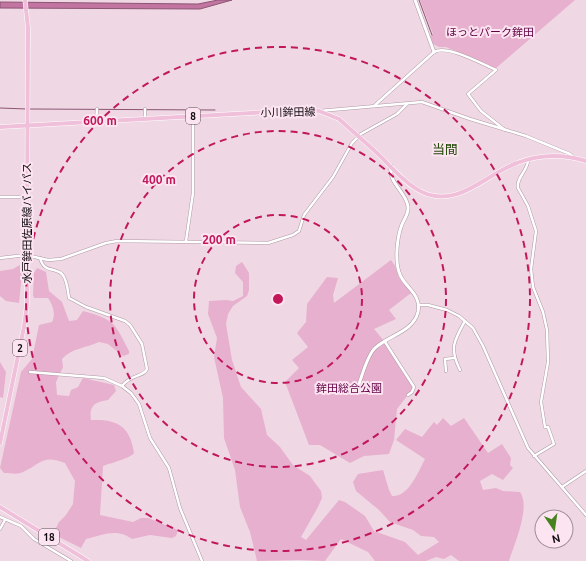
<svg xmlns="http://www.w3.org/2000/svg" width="586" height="561" viewBox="0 0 586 561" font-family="Ubuntu,'Noto Sans JP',sans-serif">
	<rect width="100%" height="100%" fill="#efd8e4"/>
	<g fill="#e7b0ce">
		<path d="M420,0H575L495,69L446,47H439L433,44L430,36L433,34Z"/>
		<path d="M391,260L395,266L399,278L411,293L389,310L396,319L374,329L385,342L414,387L397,409L394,440L389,454L364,456L350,463L320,445H309L285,382L299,368L292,360L308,347L297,333L306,322L307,304L327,277L338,278L333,295L334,303Z"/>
		<path d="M242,262L249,273V290L247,296L233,306L228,314L226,324L232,360L241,387L261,409L267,435L280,447L293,465L310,476L321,491L322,498L318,507L301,537L306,540L339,500L345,502L365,516L374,531L405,542L418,555L439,542L434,537L421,536L413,530L390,522L379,510L356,491L353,482L358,474L383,470L389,490L392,496C409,497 418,472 425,459L396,440L405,429L422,437L434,422L437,425L443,418L451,426L464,418L488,453L502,444L511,458L510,465L513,468L503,480L492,474L480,481L483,490L496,488L503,491L520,492C531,507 514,545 509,561H459L451,555L444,559L436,557L426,561H375L368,552L341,539L325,561L299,560L257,561L250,532L240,507L235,470L224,438L223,398L214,357L217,338L208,314L209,301L226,300L233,301L243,296V282L235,273L236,266Z"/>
		<path d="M23,263L19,303L6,301L0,296V271L13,269Z"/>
		<path d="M37,268L46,272L49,291L62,302L69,321L77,320L83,311C115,320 114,322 129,351V354L123,356L108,344L99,342C86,348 72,348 62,359L63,367L56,382L57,395L69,396L71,390L78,387L83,378L114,385L116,391L108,400C94,402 89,406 91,420C116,419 130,425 134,453C131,458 111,463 103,466L100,515L133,522L141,518H148L178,530L176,536L172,538L150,535L132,539C116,528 104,535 86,539L81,548L53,534L59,522L66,515L73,504L75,481L65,463C42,454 41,464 23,472C18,475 10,473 4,473L0,468L21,372L32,359L39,325L52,322C56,314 53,305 48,298H34L33,295L34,273Z"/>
		<path d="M0,362L6,372L3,398L0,397Z"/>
	</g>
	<path fill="#c175a0" stroke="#8c5574" d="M218,0H232L200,9L0,8V2L198,4Z"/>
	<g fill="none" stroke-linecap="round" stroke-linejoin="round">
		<g stroke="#8c5574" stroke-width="1">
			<path d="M419,0L432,35"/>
			<path d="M0,108L26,109"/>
			<path d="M29,109L215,110"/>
		</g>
		<g stroke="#ae99a4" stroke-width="3.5">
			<g id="minor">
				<path d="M374,106L434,52C446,44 482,64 496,70L468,94L481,111L505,130"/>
				<path d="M319,111L422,102L470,119L526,136L570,154L575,158"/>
				<path d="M145,119V109"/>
				<path d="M96,122L97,109"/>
				<path d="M528,160C528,171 516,177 518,188L528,206L536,231L531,269L533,287L543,312L547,330L548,362L541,402L545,427H548L554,444L534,456"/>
				<path d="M0,197H27"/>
				<path d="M186,241L193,193V116"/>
				<path d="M0,258L26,255L48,260L61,259L106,243L117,241L268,243L293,235L299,231L304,215L333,177L352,143L361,134L397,114L407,104"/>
				<path d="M40,258C44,273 54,267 62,274C67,279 68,291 69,298L86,307L125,321L130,325L142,344L147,369C144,377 131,374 122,386"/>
				<path d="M419,305H428L447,310L459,316L473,328L483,346L528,448L586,515"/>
				<path d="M385,342L414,387L412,392L408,395"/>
				<path d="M460,370C449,348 454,341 465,321"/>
				<path d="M446,371L445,359L454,358"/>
				<path d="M30,372L104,378L122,386L131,393L139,404L150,438L169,468L180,508L202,561"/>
				<path d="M562,487L586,471"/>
				<path d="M0,517L21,526L34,539L71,561"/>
				<path d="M0,529L5,520"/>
			</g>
		</g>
		<g stroke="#ae99a4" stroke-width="4">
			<g id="tertiary">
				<path d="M415,0L434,52"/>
				<path d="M359,384C363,373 367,356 375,348C389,335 413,332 418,312C422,293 403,287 399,272C395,260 397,239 401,227C403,220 409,214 408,207C407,192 388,184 391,166"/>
			</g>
		</g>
		<g stroke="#fff" stroke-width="5">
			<g id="primary">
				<path d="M25,0L28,28L27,221"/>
				<path d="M0,127L304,110L319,111L339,119"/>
				<path d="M376,152C390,165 405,184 422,192C458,209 486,174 517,163C540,154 563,154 586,161"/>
				<path d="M0,443L24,327L27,304V258"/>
				<path d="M0,507L88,561"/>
			</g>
		</g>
		<use href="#minor" stroke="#fff" stroke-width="2.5"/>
		<use href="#tertiary" stroke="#fff" stroke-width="3"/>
		<use href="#primary" stroke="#f0bfda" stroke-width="4"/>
		<g stroke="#fff" stroke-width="5" stroke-linecap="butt">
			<g id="primary-bridge">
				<path d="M339,119L376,152"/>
				<path d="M27,258V221"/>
			</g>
		</g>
		<use href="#primary-bridge" stroke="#f0bfda" stroke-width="4"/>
	</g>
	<g fill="none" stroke="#c2185b" stroke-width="2" stroke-dasharray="7 5">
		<circle cx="278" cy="299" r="84"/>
		<circle cx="278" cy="299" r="168"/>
		<circle cx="278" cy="299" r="252"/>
	</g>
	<g text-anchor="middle" stroke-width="4" stroke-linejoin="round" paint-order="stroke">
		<g fill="#fce5f1" stroke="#584c53" stroke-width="1">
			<rect x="186" y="108" width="14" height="16" rx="3"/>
			<rect x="13" y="340" width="14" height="16" rx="3"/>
			<rect x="39" y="529" width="20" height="16" rx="3"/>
		</g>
		<g font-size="10" font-weight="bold" fill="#120b0f">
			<text x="193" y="120">8</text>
			<text x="20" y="352">2</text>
			<text x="49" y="541">18</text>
		</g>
		<g font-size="11" fill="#610044" stroke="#fce5f1">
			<text x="490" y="36">ほっとパーク鉾田</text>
			<text x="349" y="392">鉾田総合公園</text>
		</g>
		<g font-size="11" fill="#120b0f" stroke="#fce5f1">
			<text transform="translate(288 112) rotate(-1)" y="4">小川鉾田線</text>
			<text transform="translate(27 223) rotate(-90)" y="4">水戸鉾田佐原線バイパス</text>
		</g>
		<g font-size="13" fill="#244908" stroke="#fce5f1">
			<text x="445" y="154">当間</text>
		</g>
	</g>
	<circle cx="278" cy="299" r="6" fill="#c2185b" stroke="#fce5f1" stroke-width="2"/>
	<g font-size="12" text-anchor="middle" font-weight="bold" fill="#c2185b" stroke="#fce5f1" stroke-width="4" stroke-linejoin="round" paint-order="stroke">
		<text x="100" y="125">600 m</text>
		<text x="159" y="184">400 m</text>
		<text x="219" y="244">200 m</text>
	</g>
	<g transform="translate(554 529) rotate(167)"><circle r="19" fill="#fce5f1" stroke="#9e8e97"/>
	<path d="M0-3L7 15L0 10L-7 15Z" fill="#48821e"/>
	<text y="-6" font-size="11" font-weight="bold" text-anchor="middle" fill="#120b0f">N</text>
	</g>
</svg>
